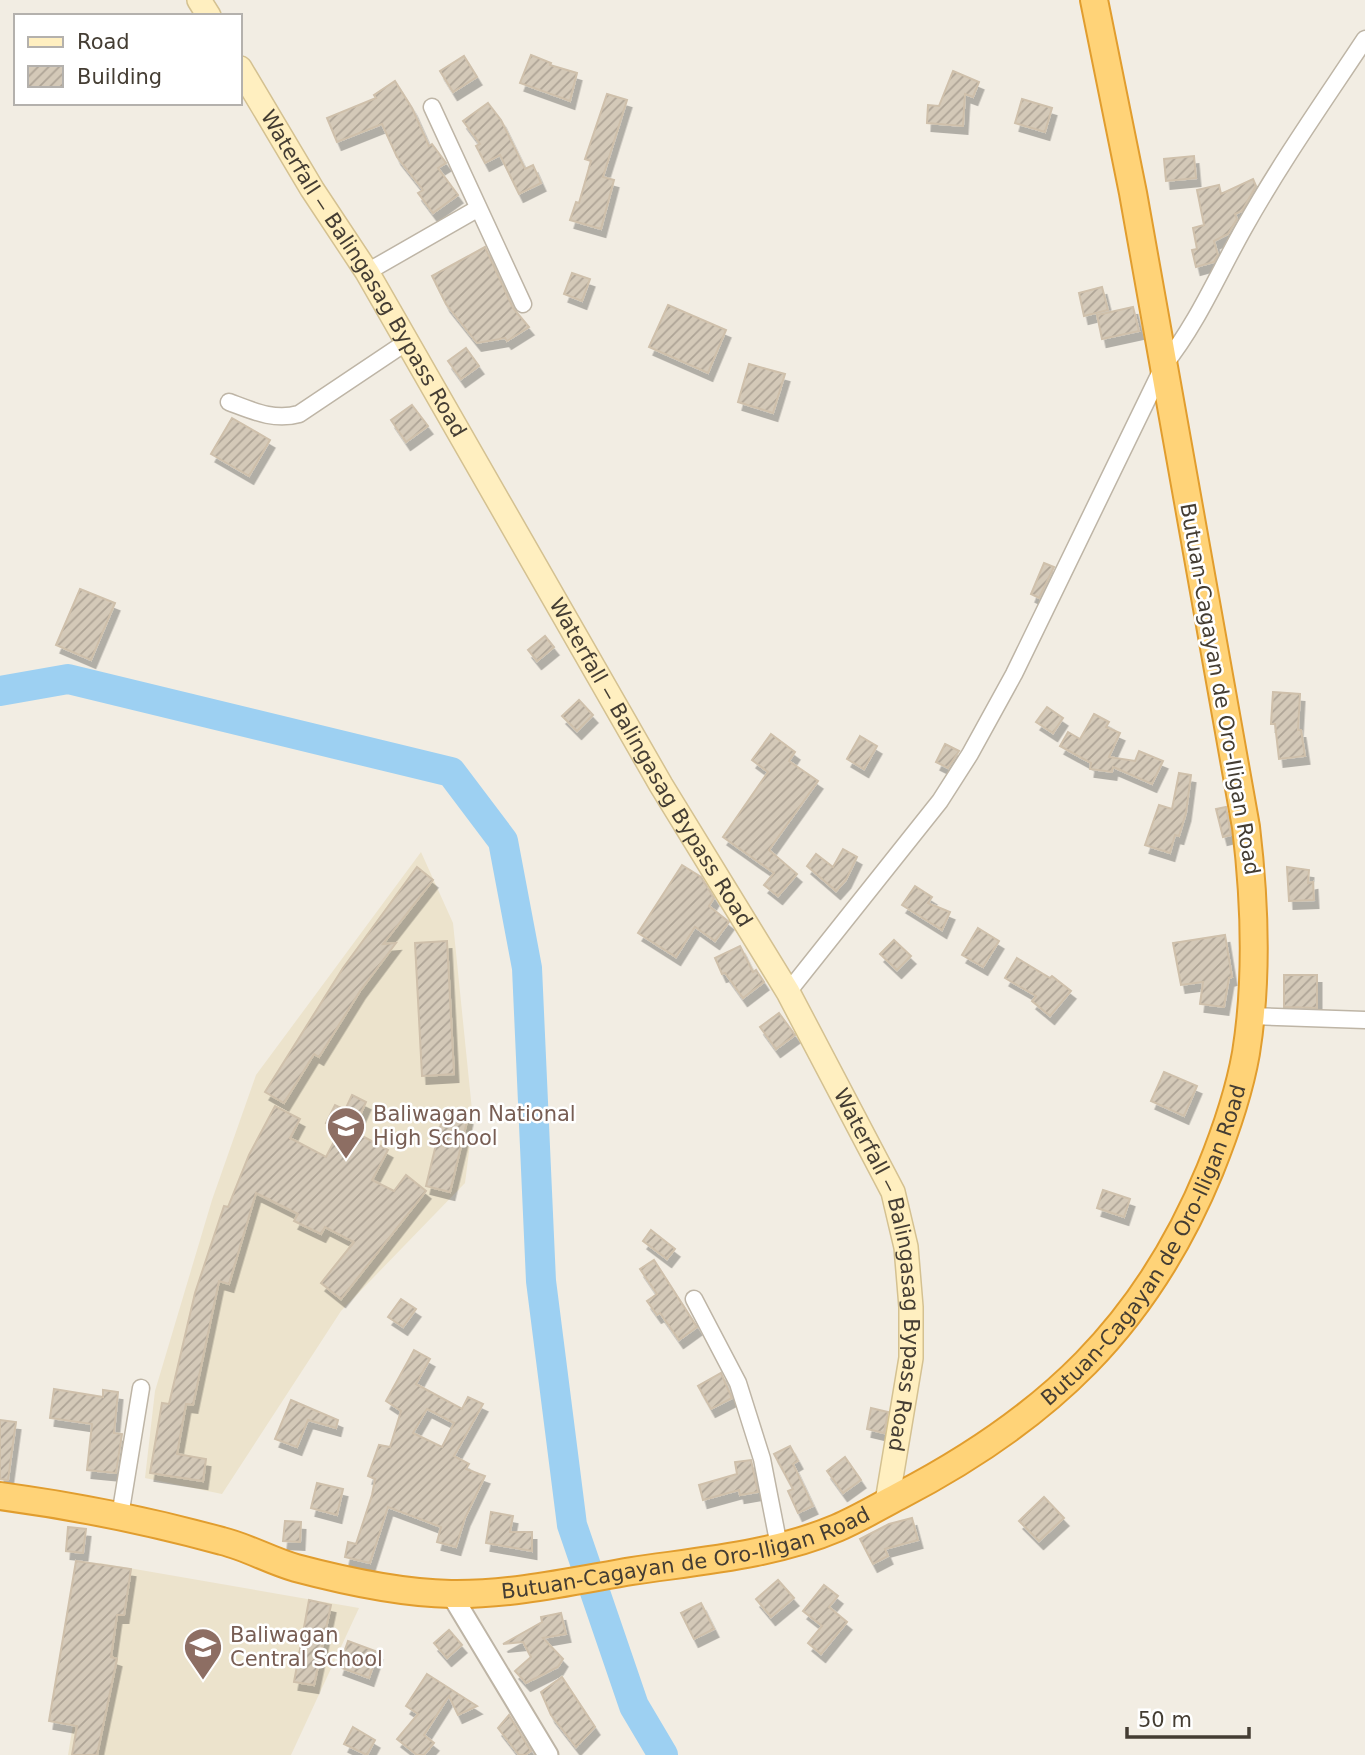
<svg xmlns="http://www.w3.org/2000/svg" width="1365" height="1755" viewBox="0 0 1365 1755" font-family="'DejaVu Sans',sans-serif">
	<defs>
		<pattern id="building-hatch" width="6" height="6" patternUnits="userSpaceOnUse" patternTransform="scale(1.75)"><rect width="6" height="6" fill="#d4c9b8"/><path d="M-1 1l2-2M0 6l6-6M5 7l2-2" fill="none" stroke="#aea496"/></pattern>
		<filter id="shadow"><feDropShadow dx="4.5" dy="8" stdDeviation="0" flood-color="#0004"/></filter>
	</defs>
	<rect width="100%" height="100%" fill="#f2ede3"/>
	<g fill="#ece3cc">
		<path d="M421,852L453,923L473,1120L465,1183L341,1311L222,1494L145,1478L155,1391L212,1200L256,1075Z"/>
		<path d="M100,1563L359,1608L291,1755H68Z"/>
	</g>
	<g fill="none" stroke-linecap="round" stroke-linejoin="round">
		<path stroke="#9dd0f2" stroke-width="30" d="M0,691L68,679L451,772L503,841L527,968L541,1281L572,1525L634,1706L663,1755"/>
	</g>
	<g fill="url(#building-hatch)" stroke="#cfc0ab" stroke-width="2" fill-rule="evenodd" filter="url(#shadow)">
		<path d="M531,55L551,63L550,65L577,73L570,101L520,83Z"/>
		<path d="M464,56L477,77L453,92L440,71Z"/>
		<path d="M953,71L979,82L973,97L965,94L963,126L927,123L928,105L939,106Z"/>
		<path d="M395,81L412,108L429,146L432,144L446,163L438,168L458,195L433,213L418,193L423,190L397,157L382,124L337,142L327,118L376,98L374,95Z"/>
		<path d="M607,94L627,100L603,177L614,180L601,229L570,220L576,202L579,203L591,161L585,159Z"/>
		<path d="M1022,99L1052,108L1045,132L1015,123Z"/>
		<path d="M488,103L501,120L525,169L533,165L541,183L519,194L500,155L485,163L476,146L480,144L463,121Z"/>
		<path d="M1194,156L1196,178L1166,181L1164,159Z"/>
		<path d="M1253,179L1256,186L1242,211L1235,214L1237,219L1228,234L1214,241L1218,255L1214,262L1196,267L1192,250L1197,249L1193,228L1204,225L1197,190L1219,185L1221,194Z"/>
		<path d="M485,247L513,308L529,327L507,341L505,338L477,343L446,304L432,276Z"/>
		<path d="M572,273L590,279L582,301L564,294Z"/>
		<path d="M1102,287L1108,310L1084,316L1079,293Z"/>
		<path d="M668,305L726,330L708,373L649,347Z"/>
		<path d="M1133,307L1139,331L1102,339L1097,315Z"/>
		<path d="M466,348L479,366L461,379L448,361Z"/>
		<path d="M749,364L785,374L773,413L738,402Z"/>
		<path d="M412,405L428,426L406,442L391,420Z"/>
		<path d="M232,418L270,440L249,476L211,454Z"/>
		<path d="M1044,563L1054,567L1039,598L1031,594Z"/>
		<path d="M80,589L115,603L91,660L56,645Z"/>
		<path d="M545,636L554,647L537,661L528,650Z"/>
		<path d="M1273,692L1300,694L1298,730H1301L1305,756L1279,759L1275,724H1271Z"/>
		<path d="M579,700L593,715L577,731L562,716Z"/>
		<path d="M1047,707L1063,718L1053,733L1036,722Z"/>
		<path d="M1094,714L1109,722L1106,727L1120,733L1109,757L1135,761L1139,751L1163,761L1152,784L1113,767L1112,772L1090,769L1091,763L1060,746L1068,732L1080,739Z"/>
		<path d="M771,734L795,752L789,761L818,781L769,850L797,874L778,896L764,885L774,873L723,837L768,772L752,760Z"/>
		<path d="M860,736L877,746L864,769L847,759Z"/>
		<path d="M945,744L959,751L948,768L936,762Z"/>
		<path d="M1179,773L1191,775L1186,813L1179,836L1175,835L1170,853L1145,845L1159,805L1172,809Z"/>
		<path d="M1226,807L1231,835L1223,837L1216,809Z"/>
		<path d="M843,849L857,857L846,880L836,891L807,866L816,854L833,867Z"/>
		<path d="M682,865L701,877L714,898L709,906L729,922L715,941L695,927L676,957L638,933Z"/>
		<path d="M417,867L433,880L383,944L396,943L360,991L319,1057L314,1054L284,1103L265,1092L343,968Z"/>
		<path d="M1287,867L1309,870L1308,883L1313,882L1314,900L1289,901Z"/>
		<path d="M915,886L932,897L928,903L950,912L942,930L902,905Z"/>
		<path d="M978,928L999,941L983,967L962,955Z"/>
		<path d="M1225,935L1232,977L1229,978L1224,1007L1200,1004L1203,982L1181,985L1173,943Z"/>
		<path d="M894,940L911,956L897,970L880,954Z"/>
		<path d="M447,941L454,1074L422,1076L415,943Z"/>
		<path d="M740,946L753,972L756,970L764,982L743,998L725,973L722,974L715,958Z"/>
		<path d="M1017,958L1050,978L1052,976L1071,991L1050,1016L1032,1001L1036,996L1005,978Z"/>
		<path d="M1284,975H1317V1008L1284,1007Z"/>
		<path d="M779,1013L795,1035L776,1049L760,1027Z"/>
		<path d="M1164,1072L1197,1086L1184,1116L1151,1101Z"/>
		<path d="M352,1095L366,1102L353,1131L388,1150L372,1180L394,1191L406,1175L426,1191L341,1299L321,1283L354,1242L325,1227L321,1234L294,1221L298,1214L256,1193L229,1284L219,1281L193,1405L186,1404L177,1454L206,1459L203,1481L150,1473L162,1403L169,1404L195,1293L224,1206L228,1207L249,1155L275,1106L300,1119L290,1138L326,1157L340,1130L326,1123L335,1105L345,1110Z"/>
		<path d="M444,1111L468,1117L450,1192L426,1186Z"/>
		<path d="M1103,1190L1130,1199L1124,1217L1097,1208Z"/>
		<path d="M651,1230L675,1249L667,1259L643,1241Z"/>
		<path d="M654,1260L697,1327L679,1340L660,1313L657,1315L647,1301L657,1294L640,1269Z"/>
		<path d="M401,1299L416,1309L403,1327L388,1317Z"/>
		<path d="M414,1350L430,1359L416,1384L462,1409L468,1397L483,1404L454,1456L469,1464L466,1469L485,1476L465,1518L456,1547L437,1542L441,1527L388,1507L370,1563L345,1557L348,1542L356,1544L372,1495L375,1479L368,1476L379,1445L390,1447L401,1411L386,1401ZM427,1409L454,1423L442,1447L413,1433Z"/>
		<path d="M721,1373L732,1398L711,1409L698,1386Z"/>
		<path d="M54,1389L103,1397V1390L118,1392L114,1433L122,1434L116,1473L87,1470L92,1424L50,1418Z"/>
		<path d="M291,1400L338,1420L336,1428L308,1420L297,1447L275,1439Z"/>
		<path d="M871,1408L888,1412L884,1433L867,1429Z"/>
		<path d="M0,1420L16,1422L8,1480L0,1479Z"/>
		<path d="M790,1446L798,1461L793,1464L813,1506L798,1513L788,1491L793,1489L774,1454Z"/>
		<path d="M845,1457L861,1480L843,1493L827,1471Z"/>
		<path d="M751,1460L758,1492L740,1495L739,1490L703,1500L699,1485L737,1474L735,1462Z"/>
		<path d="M317,1483L343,1489L337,1515L311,1508Z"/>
		<path d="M1044,1497L1064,1518L1039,1541L1019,1521Z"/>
		<path d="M491,1512L513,1516L510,1532H532V1551L486,1543Z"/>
		<path d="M912,1518L918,1540L885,1549L888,1556L873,1564L860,1539L889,1524Z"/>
		<path d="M285,1521L301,1522L300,1542L283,1541Z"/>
		<path d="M68,1527L86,1529L83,1553L66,1551Z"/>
		<path d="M76,1561L131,1569L124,1615H117L111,1657L117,1659L97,1755H72L77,1726L49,1721Z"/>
		<path d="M778,1580L794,1598L771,1617L756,1599Z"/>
		<path d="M824,1585L838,1596L829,1607L847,1622L821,1654L808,1643L822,1626L803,1611Z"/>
		<path d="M309,1600L331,1605L314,1685L294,1682Z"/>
		<path d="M701,1603L714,1629L694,1639L681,1613Z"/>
		<path d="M561,1613L566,1634L543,1638L563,1659L558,1667L526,1683L515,1671L531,1657L523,1642L503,1644L542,1622L541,1617Z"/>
		<path d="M449,1630L462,1645L447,1658L434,1643Z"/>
		<path d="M348,1641L378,1652L369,1678L339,1667Z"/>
		<path d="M427,1674L477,1706L458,1715L449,1696L424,1735L434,1743L424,1755H417L397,1739L418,1714L406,1706Z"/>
		<path d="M562,1677L595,1727L576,1747L551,1715L541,1692Z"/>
		<path d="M509,1715L531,1751L525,1755H519L498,1728Z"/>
		<path d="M353,1727L375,1740L367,1755L344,1744Z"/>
	</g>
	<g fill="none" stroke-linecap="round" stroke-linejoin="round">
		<g stroke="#beb5a6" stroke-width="19">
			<g id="minor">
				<path d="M432,107L523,304"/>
				<path d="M367,272L477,209"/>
				<path d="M229,402C253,411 274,421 299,414L408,341"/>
				<path d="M788,992L940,801L970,754L1014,674L1164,365C1197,324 1218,274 1244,228C1281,162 1324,101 1365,39"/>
				<path d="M1251,1016L1365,1020"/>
				<path d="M694,1299L738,1383L762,1459L779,1546"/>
				<path d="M120,1516L141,1388"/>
			</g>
		</g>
		<g stroke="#beb5a6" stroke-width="23">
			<path id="tertiary" d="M451,1594L548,1755"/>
		</g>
		<g stroke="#d4c191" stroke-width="26">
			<g id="secondary">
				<path d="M199,0L209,16"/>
				<path id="s1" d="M240,68L312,189L367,272L661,785L788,992L893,1192L906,1247L911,1307V1358L887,1502"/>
			</g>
		</g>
		<g stroke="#e19d2e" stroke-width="30">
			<g id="trunk">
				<path id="s2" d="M0,1496C75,1506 149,1521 222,1541C247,1547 271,1561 296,1568C345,1581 399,1593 451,1594C511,1595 573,1581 632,1571C699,1561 774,1555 837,1528C858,1519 878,1507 899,1496C1047,1419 1146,1326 1210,1170C1225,1133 1239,1093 1246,1053C1258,978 1255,902 1246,827L1133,193L1094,0"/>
			</g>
		</g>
		<use href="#minor" stroke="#fff" stroke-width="16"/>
		<use href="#tertiary" stroke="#fff" stroke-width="19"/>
		<use href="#secondary" stroke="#ffefc0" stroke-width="23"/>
		<use href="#trunk" stroke="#ffd378" stroke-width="26"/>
	</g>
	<defs>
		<g id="school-pin" transform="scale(2.0125)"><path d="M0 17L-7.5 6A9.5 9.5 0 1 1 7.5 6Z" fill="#8d6e63" stroke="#fff"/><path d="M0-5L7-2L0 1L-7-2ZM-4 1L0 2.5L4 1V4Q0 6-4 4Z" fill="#fff"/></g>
	</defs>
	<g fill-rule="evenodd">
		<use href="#school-pin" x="346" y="1126"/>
		<use href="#school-pin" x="203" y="1647"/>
	</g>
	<g text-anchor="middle" stroke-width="5" stroke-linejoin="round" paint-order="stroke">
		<g font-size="21" fill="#443d33" stroke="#fff">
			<text dy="7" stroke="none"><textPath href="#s1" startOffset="240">Waterfall ‒ Balingasag Bypass Road</textPath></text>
			<text transform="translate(1220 689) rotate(80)" y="7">Butuan-Cagayan de Oro-Iligan Road</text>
			<text dy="7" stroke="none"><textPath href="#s1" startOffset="807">Waterfall ‒ Balingasag Bypass Road</textPath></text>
			<text dy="7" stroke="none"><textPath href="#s2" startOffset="1288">Butuan-Cagayan de Oro-Iligan Road</textPath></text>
			<text dy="7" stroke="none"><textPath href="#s1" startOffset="1374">Waterfall ‒ Balingasag Bypass Road</textPath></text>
			<text dy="7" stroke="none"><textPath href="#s2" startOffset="702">Butuan-Cagayan de Oro-Iligan Road</textPath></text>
		</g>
		<g font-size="21" fill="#785e54" stroke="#fff" text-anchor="start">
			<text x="373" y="1121">Baliwagan National<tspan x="373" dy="24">High School</tspan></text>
			<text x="230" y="1642">Baliwagan<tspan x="230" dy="24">Central School</tspan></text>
		</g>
	</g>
	<rect x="14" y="14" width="228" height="91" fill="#ffffff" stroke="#b4b1ad" stroke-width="2"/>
	<rect x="28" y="37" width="35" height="10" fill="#ffefc0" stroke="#b4b1ad" stroke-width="2"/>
	<text x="77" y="49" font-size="21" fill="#443d33">Road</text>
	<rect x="28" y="66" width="35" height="21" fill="url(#building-hatch)" stroke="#b4b1ad" stroke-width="2"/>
	<text x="77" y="84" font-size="21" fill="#443d33">Building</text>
	<path d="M1127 1727v10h122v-10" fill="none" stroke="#443d33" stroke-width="3.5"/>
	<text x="1138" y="1727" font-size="21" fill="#443d33" stroke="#ffffff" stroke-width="5" paint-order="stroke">50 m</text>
</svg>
